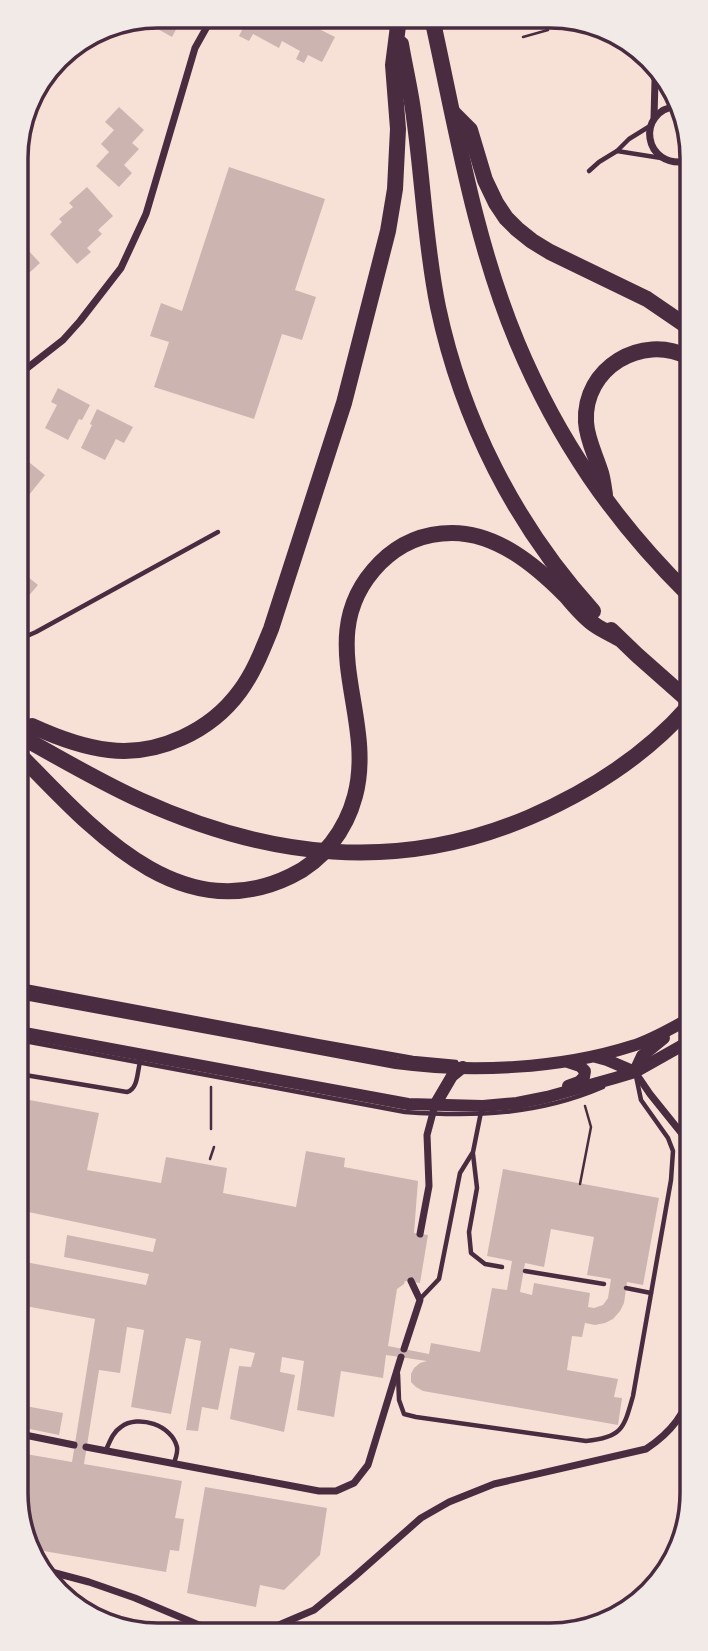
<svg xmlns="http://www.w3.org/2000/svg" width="708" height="1651" viewBox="0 0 708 1651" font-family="Merriweather,serif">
	<rect width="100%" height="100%" fill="#f7e1d7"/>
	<g fill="#ccb4b1" fill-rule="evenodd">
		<path d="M158,16H183L172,37L140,19Z"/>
		<path d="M249,16L280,17L284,19L285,17H295L335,37L322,62L308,55L304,63L296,59L300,51L282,41L279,48L253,34L249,41L239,36Z"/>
		<path d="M119,107L144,130L132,143L139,149L124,165L132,173L119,187L96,166L109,152L101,144L114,130L105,122Z"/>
		<path d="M229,167L325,199L295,290L316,297L302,340L282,334L254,419L154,387L169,342L150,336L161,303L182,311Z"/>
		<path d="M87,187L113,216L98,230L102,234L87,248L91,252L77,264L50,234L62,222L59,219L73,207L69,203Z"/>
		<path d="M27,249L40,263L17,284L16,258Z"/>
		<path d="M58,388L90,405L82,420L79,419L68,440L45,428L57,405L51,402Z"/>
		<path d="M97,409L133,427L124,443L116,439L105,460L81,448L92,425L90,424Z"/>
		<path d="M20,455L45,475L17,510V459Z"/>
		<path d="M17,568L38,585L19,607L18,606Z"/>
		<path d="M19,1098L99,1113L87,1170L161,1183L166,1157L227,1168L223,1193L296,1207L306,1151L345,1158L344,1167L418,1181L414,1233L428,1235L420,1283L405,1281L404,1284L397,1289L388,1346L429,1354L431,1343L480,1352L492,1288L507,1290L512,1261L487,1256L503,1169L659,1198L643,1285L627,1282L624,1303L620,1311L613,1319L605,1323L595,1325L585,1323L582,1337L572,1336L567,1370L618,1379L614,1397L622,1398L618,1425L423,1391L416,1387L411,1382V1374L414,1368L420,1363L427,1361L386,1355L383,1378L341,1371L334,1417L297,1410L304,1361L282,1357L280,1372L295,1375L284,1432L230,1419L239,1366L251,1367L255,1353L230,1348L218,1410L202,1407L198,1431L186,1430L201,1341L186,1338L171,1414L131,1407L144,1330L127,1327L120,1373L99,1370L84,1464L182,1481L175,1518L184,1519L179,1551L170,1550L166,1572L32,1549L21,1529L20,1453L72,1462L95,1319L20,1305V1261L146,1285L149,1274L64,1257L67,1235L153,1252L156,1239L19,1210ZM551,1229L594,1237L587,1275L611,1279L608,1298L603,1305L594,1308L588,1307L590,1293L534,1283L532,1295L520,1292L525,1263L544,1267Z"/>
		<path d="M20,1405L63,1413L59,1435L20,1427Z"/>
		<path d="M205,1487L327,1508L320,1555L284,1590L260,1585L256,1607L187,1593Z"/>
	</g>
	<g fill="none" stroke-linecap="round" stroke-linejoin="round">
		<g stroke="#4a2c40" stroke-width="2.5">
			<path d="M531,18L532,21"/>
			<path d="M560,26L582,21"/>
			<path d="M523,37L548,30"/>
			<path d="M211,1129V1087"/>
			<path d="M210,1159L214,1147"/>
			<path d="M580,1184L591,1127L585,1106"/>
		</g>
		<g stroke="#4a2c40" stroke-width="4.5">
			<path d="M650,126L629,139L617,151L661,158"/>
			<path d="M589,171L599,162L617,151"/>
			<path d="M18,640L36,632L218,532"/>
			<path d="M19,985L317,1041L413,1058L456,1062"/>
			<path d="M19,1040L405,1112C475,1117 538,1115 603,1087"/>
			<path d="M19,1074L127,1092C138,1089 137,1073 140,1062"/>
			<path d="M473,1154L477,1188L469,1232L471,1253L485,1264L502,1267"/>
			<path d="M525,1271L604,1284"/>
			<path d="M626,1288L651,1293"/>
			<path d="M420,1299L439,1279L460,1173L473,1152L481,1112"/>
			<path d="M398,1374L399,1400L404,1414L416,1417L586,1441C622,1438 624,1428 633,1396L671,1180L673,1151L668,1138L641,1100L636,1076"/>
			<path d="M106,1450C110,1441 113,1432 121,1427C138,1414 172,1425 177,1447C178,1452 176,1457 174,1463"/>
		</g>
		<g stroke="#4a2c40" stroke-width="7">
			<path d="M650,57L655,80L654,118"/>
			<path d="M678,106C635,110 643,170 688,161"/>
			<path d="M17,376L63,340L80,321L121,268L146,214L195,48L213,16"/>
			<path d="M635,1072L650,1094L691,1145"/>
			<path d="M420,1234L429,1186L427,1135L435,1105"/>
			<path d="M404,1349L420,1300L411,1281"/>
			<path d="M20,1434L74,1445"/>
			<path d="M86,1447L319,1491H336L354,1483L368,1465L401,1357"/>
			<path d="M44,1570L89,1582L135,1598L199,1625L229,1632"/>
			<path d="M255,1632L267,1630L314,1610L354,1577L421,1518L449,1502L494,1484L646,1449C669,1434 686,1415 692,1387"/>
		</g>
		<g stroke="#4a2c40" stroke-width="12">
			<path d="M19,993L396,1063C471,1073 560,1069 632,1046C652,1040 672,1028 690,1018"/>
			<path d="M19,1032L408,1104L483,1106L517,1103L547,1097L615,1078L635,1072L690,1041"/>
			<path d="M596,1057L607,1060L635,1072"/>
			<path d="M635,1071L642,1056L664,1038"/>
			<path d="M568,1086L579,1082L584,1077L585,1071L580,1066L568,1062"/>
			<path d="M435,1105L452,1076L463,1067"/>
		</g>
		<g stroke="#4a2c40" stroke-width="16">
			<path d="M432,18C456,126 474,239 517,342C558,440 613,520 689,595"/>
			<path d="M401,44C405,68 411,92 414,117C423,180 425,244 438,307C462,420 515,525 593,611"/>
			<path d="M453,113L470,130L485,180L496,203L506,218L517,229L532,241L550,252L647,299L688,327"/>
			<path d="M605,495C604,488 603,480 601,473C596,456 587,440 586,422C583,368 642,333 688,357"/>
			<path d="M611,630L637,655L689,701"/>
			<path d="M32,726C56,737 82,747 109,750C158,756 211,731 240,691C254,672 262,651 271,629L344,403L388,231L395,189L398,129L393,65L398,26"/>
			<path d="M18,735C58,757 98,781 140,800C268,858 397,874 530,817C590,791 646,755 689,706"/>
			<path d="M18,753C89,825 178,931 291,876C323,861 346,830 355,796C377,714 309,635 380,563C400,543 424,533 452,533C497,533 535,565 565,595C574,605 584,618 595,625C602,630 611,634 618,638"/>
		</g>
	</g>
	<path d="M0 0H708V1651H0ZM158 28H550A130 130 0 0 1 680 158V1493A130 130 0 0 1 550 1623H158A130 130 0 0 1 28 1493V158A130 130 0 0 1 158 28Z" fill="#f1eae7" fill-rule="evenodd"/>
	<path fill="none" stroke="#4a2c40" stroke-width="3.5" d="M158 28H550A130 130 0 0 1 680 158V1493A130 130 0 0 1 550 1623H158A130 130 0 0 1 28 1493V158A130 130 0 0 1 158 28Z"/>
</svg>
